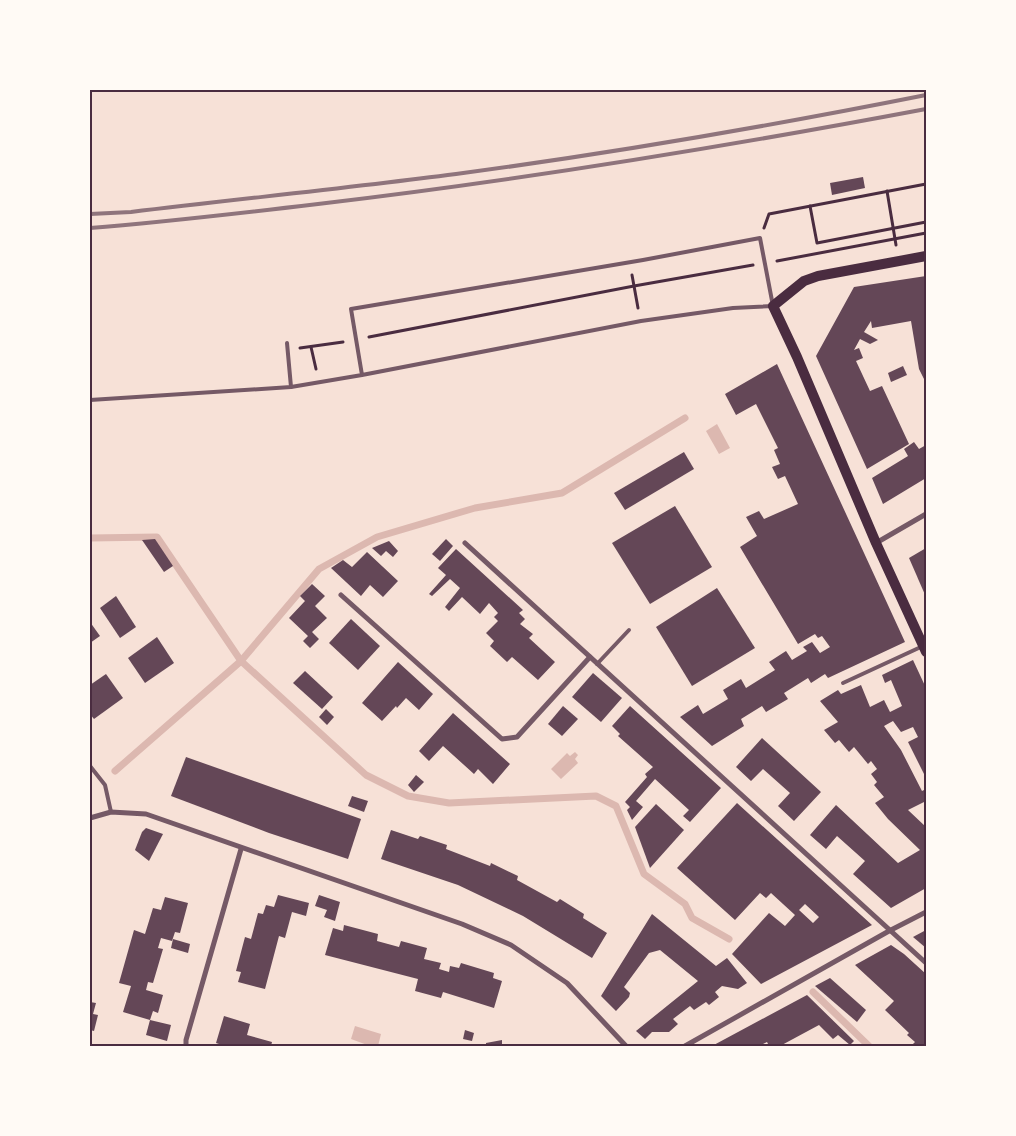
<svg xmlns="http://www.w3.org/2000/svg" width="1016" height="1136" viewBox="0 0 1016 1136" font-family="'Roboto Condensed',sans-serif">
	<rect width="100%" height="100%" fill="#f7e1d7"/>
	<g fill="#dcb8b0">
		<path d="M717,424L730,448L719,454L706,431Z"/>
		<path d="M575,752L578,755L575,759L578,763L561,779L551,769L567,753L570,756Z"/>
		<path d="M355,1026L381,1034L378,1046H370L351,1039Z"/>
	</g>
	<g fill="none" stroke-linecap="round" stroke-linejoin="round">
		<g stroke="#dcb8b0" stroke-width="7">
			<path d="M90,538L157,537L241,661L366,775L408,796L449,803L596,796L616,806L644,874L685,904L692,918L729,939"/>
			<path d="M115,771L241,661L319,569L377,537L475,508L562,493L685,418"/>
			<path d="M813,992L869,1046"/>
		</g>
	</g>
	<g fill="#644757" fill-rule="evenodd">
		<path d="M863,177L865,188L832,195L830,183Z"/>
		<path d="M926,276V383L919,369L911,321L872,328L871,321L864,332L878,340L870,344L860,339L854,350L859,348L863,358L856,361L870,391L882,386L909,444L867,469L816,356L854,287Z"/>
		<path d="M777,364L905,642L828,678L825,674L811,683L808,678L784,693L788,699L766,712L762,706L741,719L744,726L712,746L680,717L698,705L703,714L728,699L723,690L741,679L746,688L775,670L769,662L786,651L792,660L807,651L803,647L812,642L820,653L830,647L822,636L818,638L815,634L798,644L740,547L757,536L746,517L759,511L764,519L798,504L785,476L778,479L772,467L780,464L774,450L778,448L756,404L736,415L725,394Z"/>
		<path d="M903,366L907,375L891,382L888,373Z"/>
		<path d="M914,442L919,449L926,445V478L883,504L872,478L908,456L904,449Z"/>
		<path d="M684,452L694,469L625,510L614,493Z"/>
		<path d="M675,506L712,567L650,604L612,543Z"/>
		<path d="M155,539L173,566L164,572L142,540Z"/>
		<path d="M446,539L453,546L440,561L432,554Z"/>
		<path d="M389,541L398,551L393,557L386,551L381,556L372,548Z"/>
		<path d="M926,548V597L909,558Z"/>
		<path d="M456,549L523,610L519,613L525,619L520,624L533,634L529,638L555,662L538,680L512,657L507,662L490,646L494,641L486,633L498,621L494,617L498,613L489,603L480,614L462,597L449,611L445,607L460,588L450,579L432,596L429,594L446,575L438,568Z"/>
		<path d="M367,552L398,581L383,597L370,585L361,596L331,568L343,560L352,567Z"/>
		<path d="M312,584L325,596L315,606L327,618L312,632L319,639L310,648L303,641L308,636L289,618L305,601L300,596Z"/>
		<path d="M717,588L755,648L692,686L656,627Z"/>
		<path d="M116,596L136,627L120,638L100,608Z"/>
		<path d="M351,619L380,646L358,670L329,643Z"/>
		<path d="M90,622L100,636L90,643Z"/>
		<path d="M157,637L174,663L145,683L128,658Z"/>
		<path d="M913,660L926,688V778L908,742L918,737L913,727L901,732L893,721L884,726L901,750L922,791L926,789V801L908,810L926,827V888L891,908L853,874L865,861L837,836L826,849L810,835L836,805L898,863L920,850L888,819L875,803L884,797L874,785L877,782L871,774L877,769L871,761L868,764L854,747L849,752L839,740L835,743L824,730L838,722L820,701L838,690L841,694L861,685L870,707L884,700L890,712L902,706L891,680L885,683L882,675Z"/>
		<path d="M398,662L433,694L419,710L406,698L397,708L396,706L382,721L362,703Z"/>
		<path d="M305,671L333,697L322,709L293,683Z"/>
		<path d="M593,673L622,698L601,722L572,697Z"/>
		<path d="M106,674L123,698L94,719L90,714V685Z"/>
		<path d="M563,706L578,719L562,736L548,724Z"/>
		<path d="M630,706L721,788L690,822L683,816L689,810L655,779L636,801L643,807L632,820L627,810L630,807L625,802L647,777L645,774L653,767L618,736L620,734L612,726Z"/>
		<path d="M326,709L334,717L327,725L319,717Z"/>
		<path d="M453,713L510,764L493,784L478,769L474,774L443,746L429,761L419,751Z"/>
		<path d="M762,738L821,792L794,821L778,806L790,793L763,769L751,781L736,767Z"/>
		<path d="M186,757L361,819L348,859L269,833L171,796Z"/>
		<path d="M416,775L424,782L414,792L408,785Z"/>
		<path d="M352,796L368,801L364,812L348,806Z"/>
		<path d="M737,803L872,925L761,984L732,954L769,913L785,926L795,915L771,893L766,898L760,893L735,920L677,868ZM805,904L819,917L813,923L799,910Z"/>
		<path d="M656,804L684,830L650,868L635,827Z"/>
		<path d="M146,828L163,834L149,861L135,850L142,832Z"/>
		<path d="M391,830L418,839L420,836L447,845L446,849L490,866L491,863L518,876L517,880L557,902L560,899L584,914L583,918L607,933L592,958L523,916L458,885L381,859Z"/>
		<path d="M278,895L309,903L306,916L292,912L285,938L279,936L265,989L238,982L241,972L236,971L245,937L251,939L258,913L263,914L266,905L274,907Z"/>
		<path d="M319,895L340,902L335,921L324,917L327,910L315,906Z"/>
		<path d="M165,897L188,903L180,933L175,932L172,941L161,938L158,948L163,949L153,983L148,982L146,990L163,995L158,1013L153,1011L150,1020L123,1012L131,986L119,983L134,930L145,934L153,908L161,910Z"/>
		<path d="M652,914L716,966L727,958L747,983L738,989L722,986L715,992L719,997L709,1005L706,1002L694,1010L690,1006L673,1019L678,1024L669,1032H652L645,1039L636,1031L698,981L660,950L649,953L624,987L630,993L629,997L616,1011L601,996Z"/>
		<path d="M344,925L378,934L377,941L399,947L401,941L427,948L424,959L441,963L439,969L449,972L450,966L459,968L461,963L494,973L493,978L502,981L494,1008L443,992L441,998L415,991L418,979L325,955L333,928L343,931Z"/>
		<path d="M926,930V948L913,937Z"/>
		<path d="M173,939L190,944L188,953L171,948Z"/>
		<path d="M891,945L904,954L926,974V1046H911L915,1042L907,1035L909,1033L885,1010L894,1001L855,965Z"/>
		<path d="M830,978L866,1010L857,1022L815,986Z"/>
		<path d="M807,995L854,1041L850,1045L838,1035L833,1039L819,1025L780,1046H769L767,1042L759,1046H712Z"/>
		<path d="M90,1002L96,1003L93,1014L98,1015L94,1031L90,1030Z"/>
		<path d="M224,1016L250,1024L247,1035L272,1042L271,1046H225L216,1043Z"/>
		<path d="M150,1020L171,1025L167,1041L146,1035Z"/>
		<path d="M465,1030L474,1033L472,1041L463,1039Z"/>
		<path d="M502,1040V1046H486V1043Z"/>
	</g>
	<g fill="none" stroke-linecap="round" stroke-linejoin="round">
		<g stroke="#4a2c40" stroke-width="3">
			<path d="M887,191L896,245"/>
			<path d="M810,206L817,243L926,222"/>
			<path d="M764,228L769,214L926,184"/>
			<path d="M777,261L926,233"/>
			<path d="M632,275L638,308"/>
			<path d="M369,337L634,286L753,265"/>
			<path d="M311,347L316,369"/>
			<path d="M300,348L343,342"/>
		</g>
		<g stroke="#755966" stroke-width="4">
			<path d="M287,343L291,387"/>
			<path d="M90,400L291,387L362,375L641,321L733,308L773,306L760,238L643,260L351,309L362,375"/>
			<path d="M597,664L629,630"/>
			<path d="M843,683L923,646"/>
			<path d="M90,766L105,785L111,812"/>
		</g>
		<g stroke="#755966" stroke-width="5">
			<path d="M465,543L926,963"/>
			<path d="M876,543L926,514"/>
			<path d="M341,595L502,739L517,737L590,657"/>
			<path d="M90,818L111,812L146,814L462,924L511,945L567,983L626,1046"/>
			<path d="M186,1046V1040L241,849"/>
			<path d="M685,1046L889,931L926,912"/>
		</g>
		<path stroke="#4a2c40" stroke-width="10" d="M926,256L818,276L804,281L773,306L797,357L876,543L926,652"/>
		<g stroke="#8f747c" stroke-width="4">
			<path d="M90,214L131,212C239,199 348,188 456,174C614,153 770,126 926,95"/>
			<path d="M90,228C166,222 242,213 318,204C522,180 724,147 926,109"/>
		</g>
	</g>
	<rect width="1016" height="1136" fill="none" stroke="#fffaf5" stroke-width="182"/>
	<rect x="91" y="91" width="834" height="954" fill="none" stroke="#4a2c40" stroke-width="2"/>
</svg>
